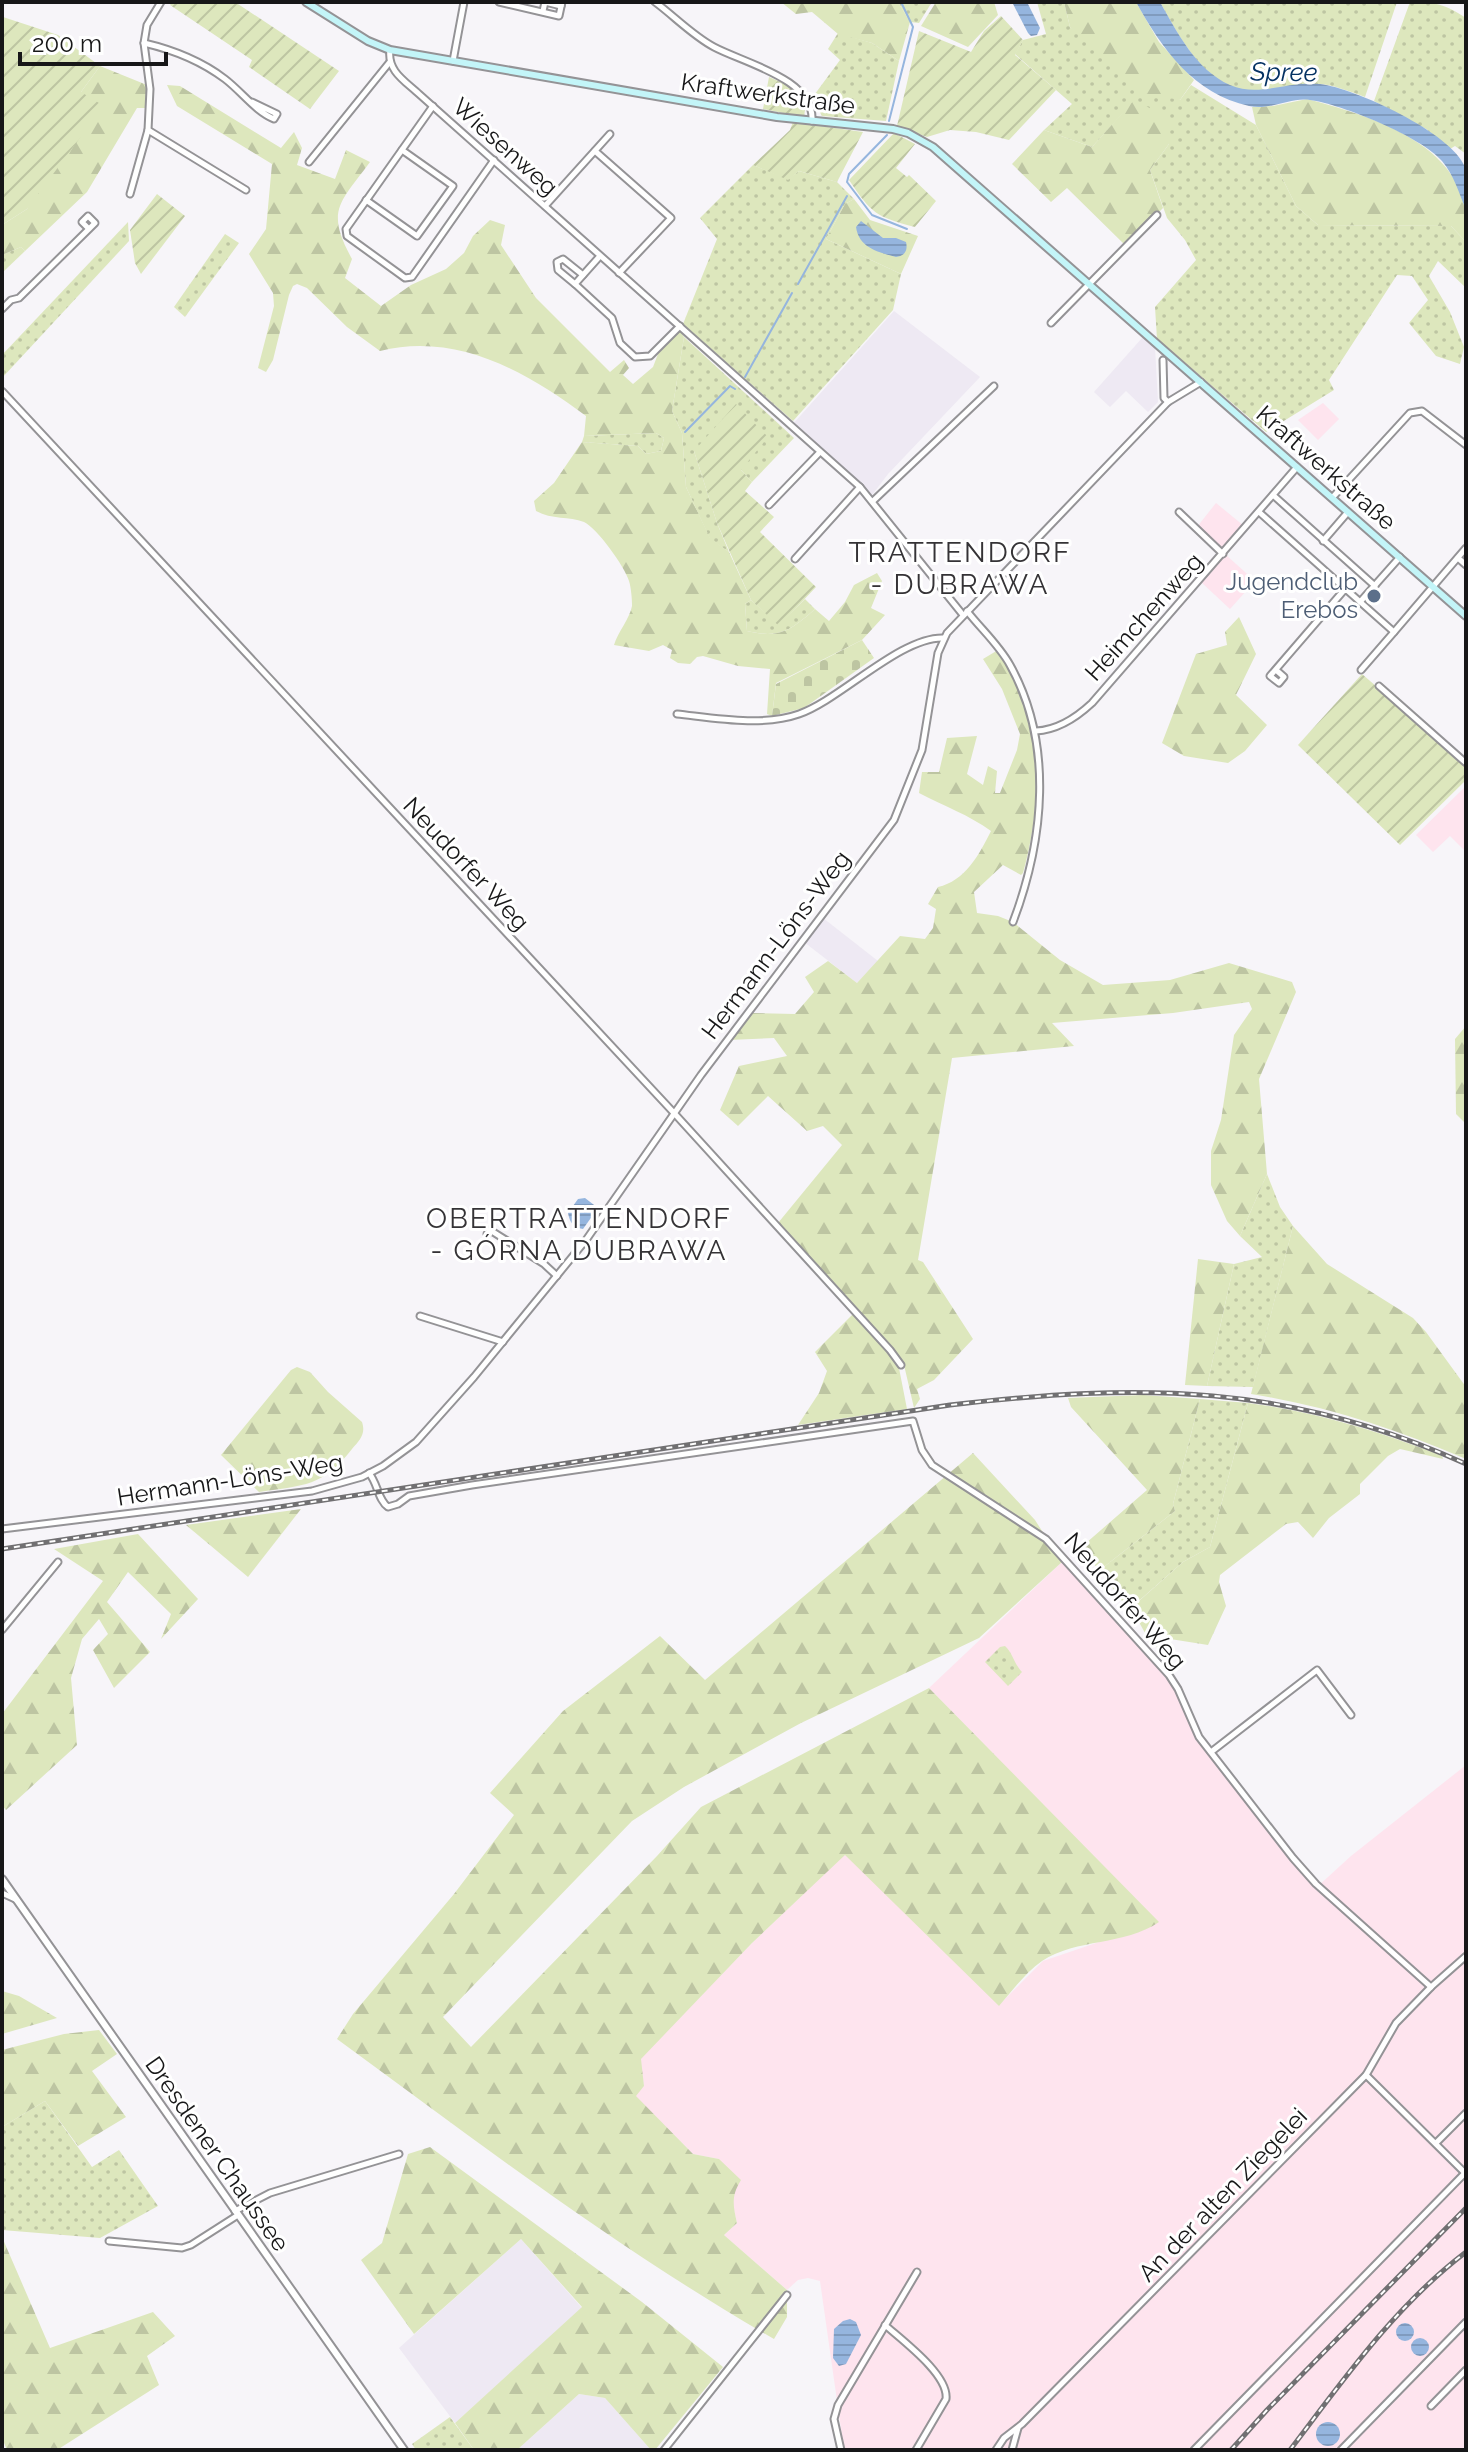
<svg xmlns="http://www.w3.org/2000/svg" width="1468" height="2452" viewBox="0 0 1468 2452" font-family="Raleway,sans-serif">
	<defs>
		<pattern id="grass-dots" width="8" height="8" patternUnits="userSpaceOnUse" patternTransform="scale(2)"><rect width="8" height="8" fill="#dde7bd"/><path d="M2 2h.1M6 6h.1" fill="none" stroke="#bdc5a2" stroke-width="1.8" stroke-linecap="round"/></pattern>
		<pattern id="forest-firs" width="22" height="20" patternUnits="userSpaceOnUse" patternTransform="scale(2)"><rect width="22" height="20" fill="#dde7bd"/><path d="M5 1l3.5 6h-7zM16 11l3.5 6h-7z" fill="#bdc5a2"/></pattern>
		<pattern id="cemetery-stones" width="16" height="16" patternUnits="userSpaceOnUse" patternTransform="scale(2)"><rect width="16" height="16" fill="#dde7bd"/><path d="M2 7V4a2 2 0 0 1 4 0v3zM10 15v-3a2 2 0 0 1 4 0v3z" fill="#bdc5a2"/></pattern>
		<pattern id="garden-furrows" width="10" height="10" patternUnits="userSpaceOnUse" patternTransform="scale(2)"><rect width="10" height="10" fill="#dde7bd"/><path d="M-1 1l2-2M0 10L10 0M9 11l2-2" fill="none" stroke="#bdc5a2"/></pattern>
		<pattern id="water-rules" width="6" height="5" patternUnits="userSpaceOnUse" patternTransform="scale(2)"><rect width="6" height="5" fill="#95b5de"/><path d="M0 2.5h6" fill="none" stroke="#809bbe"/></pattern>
	</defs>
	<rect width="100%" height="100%" fill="#f7f5f9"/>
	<g fill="#eee9f3">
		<path d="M894,311L980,377L888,474L872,495L793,424Z"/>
		<path d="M1143,337L1155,347L1158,402L1148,412L1126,391L1110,407L1094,392Z"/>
		<path d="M823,918L878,961L857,983L804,942Z"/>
		<path d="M521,2239L582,2308L455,2423L399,2348Z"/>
		<path d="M579,2394L605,2398L651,2450H517Z"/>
	</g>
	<g fill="#fee4ee">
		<path d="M1323,403L1339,419L1318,440L1298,420Z"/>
		<path d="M1216,503L1244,526L1222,551L1197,527Z"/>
		<path d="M1226,555L1255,581L1230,609L1201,582Z"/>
		<path d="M1466,786V852L1450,836L1433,852L1416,835Z"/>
		<path d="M1062,1562L1166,1676L1175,1689L1197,1738L1317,1887L1351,1856L1466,1765V2450H844L820,2281L808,2278L798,2280L787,2290L724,2235L737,2223L732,2201L735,2190L719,2159L693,2154L635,2096L644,2086L640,2059L752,1943L845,1854L999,2005L1043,1961L1158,1922L929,1688Z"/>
	</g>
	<g fill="url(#grass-dots)">
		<path d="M898,2H932L919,23L910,22Z"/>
		<path d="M1037,2H1064L1070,27L1180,100L1191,85L1256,125L1296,206L1318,225L1451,226L1466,242V288L1438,261L1429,276L1450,312L1464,347L1460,364L1436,356L1409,323L1428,300L1412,276L1397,275L1329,380L1334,390L1266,432L1157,339L1155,307L1196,260L1185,240L1167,218L1150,170L1169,144L1134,101L1092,147L1044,130L1072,104L1015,54L1023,40L1046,34Z"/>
		<path d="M1160,2H1397L1365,97C1351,92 1332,84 1317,84C1295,85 1271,93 1249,91C1205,87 1179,36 1160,2Z"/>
		<path d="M1410,2C1436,2 1444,4 1466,18V154L1455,146L1450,149L1426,129L1374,101Z"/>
		<path d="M838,33L872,43L899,61L886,121L822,116L812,98L840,60L828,49Z"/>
		<path d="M753,165L788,179L799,171L837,182L854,199L845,204L826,239L901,274L893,310L793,421L683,324L717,239L700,218Z"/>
		<path d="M128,222L129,241L2,378V355Z"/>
		<path d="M225,234L239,243L185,317L174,307Z"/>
		<path d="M21,247L25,251L2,273V255Z"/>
		<path d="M684,337L794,438L752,482L741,470L694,451L717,523L729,552L710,539L686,487L682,433L672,411Z"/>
		<path d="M656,433L664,438L661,451L646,454L638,446L582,442L584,436Z"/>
		<path d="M805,599L815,609C791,630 780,639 747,631L745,604L751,600L779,625Z"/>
		<path d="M1267,1174L1280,1207L1293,1226L1253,1387L1207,1386L1234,1264L1262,1257L1240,1236Z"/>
		<path d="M1200,1399L1248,1403L1210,1547L1183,1562L1133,1606L1122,1601L1100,1570L1175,1511L1173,1504Z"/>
		<path d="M1005,1646C1013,1653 1014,1664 1022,1672L1008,1686L985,1662L1000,1647Z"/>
		<path d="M45,2101L92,2167L119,2150L158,2206L100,2238L2,2230V2127Z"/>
		<path d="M450,2417L474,2450H416L412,2444Z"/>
	</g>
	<g fill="url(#forest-firs)">
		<path d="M781,2H898L910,22L899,61L872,43L838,34L812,12L796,14Z"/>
		<path d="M936,2H994L998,15L968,47L921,26Z"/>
		<path d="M1064,2H1136L1159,42L1194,80L1180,100L1144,93L1070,27Z"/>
		<path d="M100,66L147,85L146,108H137L87,192L25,251L21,247L2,255V225L27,209L81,92Z"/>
		<path d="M167,85L180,86L281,148L294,132L302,148L297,165L335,179L346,150L370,162C340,203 325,210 352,259L345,278L381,306L411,285L446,269L464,253L473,236L490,220L505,225L501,245L536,298L610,372L624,360L629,368L623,375L633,384L653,367L658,354L680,331L684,337L672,411L682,433L686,487L710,538L729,552L751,600L745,604L747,631C780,639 791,630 815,609L829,621L845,602L854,585L877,573L882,581L871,608L885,615L862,640L776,683L772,716L767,714L770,669L738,666L703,656L697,657L690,664L678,663L670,658L672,650L663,645L649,651L614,645C618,632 630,618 632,606C632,599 631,587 629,581C625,567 597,528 584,522C569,516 552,520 536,511L534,501L554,483L582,442L638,446L646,454L661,451L664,438L656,433L584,436L586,416C526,371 456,332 380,351L347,327L307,288L297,284L293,286L289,295L273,360L266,372L258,368L274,306L273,293L249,254L266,229L272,164L177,106Z"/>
		<path d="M1307,99C1367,115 1454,140 1466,211C1468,221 1466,232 1466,242L1451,226L1318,225L1296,206L1256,125L1252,107L1273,106Z"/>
		<path d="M1134,100L1167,117L1169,144L1150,170L1163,208L1126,246L1067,188L1051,202L1012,164L1044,130L1092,147Z"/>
		<path d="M854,199L870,220L918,236L901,274L826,239L845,204Z"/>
		<path d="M1239,617L1256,654L1236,695L1267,725L1245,751L1228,763L1184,756L1162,743L1196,654L1227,645L1225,632Z"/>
		<path d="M998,650C1043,716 1044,798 1023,873L1021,875L1003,865L974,892L977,913L998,916L1013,922L1060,960L1103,985L1170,980L1229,963L1292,982L1296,992L1259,1079L1267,1174L1240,1236L1227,1221L1211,1185V1151L1221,1120L1234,1035L1252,1009L1249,1002L1173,1013L1052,1023L1074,1046L952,1058L918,1260L923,1262L973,1339L934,1380L917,1389L920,1399L914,1408L904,1365L896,1354L778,1223L842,1145L823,1126L807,1131L768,1096L738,1126L720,1110L739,1066L787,1056L774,1038L729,1040L749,1013L795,1014L814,992L805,977L828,961L857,983L900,936L925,939L933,928L936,909L928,904L938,887C965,881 979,855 991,831C969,815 944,806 919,793L922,772H939L947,738L977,736L967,774L983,785L988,766L997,771L995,793H1000L1017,750L1020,734L1002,689L983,659Z"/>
		<path d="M1466,1026V1124L1456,1114L1455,1039Z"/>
		<path d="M1293,1226L1327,1264L1413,1318L1426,1332L1466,1387V1459C1396,1429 1326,1406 1251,1394Z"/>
		<path d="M1198,1259L1234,1264L1207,1386L1185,1385Z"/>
		<path d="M854,1313L895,1359L899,1368L907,1409L798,1425L819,1393L827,1371L815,1352Z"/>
		<path d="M297,1367L310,1372L328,1392L362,1422C366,1434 360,1440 352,1449C322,1487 305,1485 259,1492L221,1455L291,1370Z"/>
		<path d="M1143,1395L1200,1399L1173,1504L1175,1511L1100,1570L1078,1550L1147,1490L1071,1407L1068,1398Z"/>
		<path d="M1248,1403C1316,1412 1379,1431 1442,1456L1443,1459L1400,1449L1388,1456L1360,1484V1494L1329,1518L1313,1538L1298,1522L1286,1524L1220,1575L1219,1582L1226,1606L1208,1645L1164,1638V1644L1172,1661L1149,1640L1131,1608L1183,1562L1210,1547Z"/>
		<path d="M973,1453L1035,1520L1062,1562L979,1638L801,1723L684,1787L632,1821L443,2017L471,2047L657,1856L701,1807L929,1688L1159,1922C1124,1946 1077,1938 1042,1961C1026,1972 1012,1991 999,2006L845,1855L752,1943L641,2059L644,2086L636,2096L693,2154L719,2159L741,2180C731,2196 733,2206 737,2223L724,2235L787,2290V2317L774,2339C621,2251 480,2144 337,2039L353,2014L454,1894L514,1815L490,1793L563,1711L660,1636L705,1680Z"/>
		<path d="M301,1509L248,1577L186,1525Z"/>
		<path d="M138,1534L198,1599L161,1639L171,1614L128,1572L107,1602L150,1652L114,1688L93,1650L108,1634L99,1619L82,1639L71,1678L77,1745L6,1810L2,1805V1714L103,1581L54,1549Z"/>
		<path d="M2,1991L19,1996L57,2018L2,2034Z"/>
		<path d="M99,2030L117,2054L92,2071L126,2117L78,2146L45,2101L2,2127V2050L64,2034Z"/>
		<path d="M430,2147L642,2302L723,2367L655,2450H651L605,2398L579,2394L517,2450H474L455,2423L582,2307L521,2239L414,2334L361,2260L382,2243L408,2154Z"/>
		<path d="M2,2237L50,2348L153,2312L175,2336L147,2356L159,2385L57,2450H7L2,2438Z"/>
	</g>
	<path fill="url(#cemetery-stones)" d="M862,640L874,658L804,708L772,716L776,684Z"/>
	<g fill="url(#garden-furrows)">
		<path d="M172,2H235L339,71L310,109L249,67L252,60L170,5Z"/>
		<path d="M1001,16L1023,40L1015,55L1056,90L1009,140L976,132L950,130L927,137L897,126L919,31L971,52L984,31Z"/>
		<path d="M3,17L58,35L100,66L81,92L99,103L97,115L27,209L2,225Z"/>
		<path d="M769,77L794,88L806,103L804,117L763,109Z"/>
		<path d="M793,122L863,132L837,182L799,171L788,180L753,165L790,130Z"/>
		<path d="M894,133L915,144L896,168L907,177L909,175L936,201L915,227C876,217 871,213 849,180Z"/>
		<path d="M157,194L185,216L141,274L135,263L130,230Z"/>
		<path d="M736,404L768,437L741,470L752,482L745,491L774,517L760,532L816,587L779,626L751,600L717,523L694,451Z"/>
		<path d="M1362,674L1466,764V780L1400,845L1298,745Z"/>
	</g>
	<g fill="url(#water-rules)">
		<path d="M1012,2H1027L1040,28L1037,35L1031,36L1028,33Z"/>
		<path d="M1136,2H1160C1177,32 1196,70 1230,85C1260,98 1288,80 1320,84C1355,88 1452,133 1465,167C1468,178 1466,198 1466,210C1459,193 1454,175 1442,161C1422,137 1341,104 1310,100C1290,97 1270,111 1249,106C1194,94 1162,49 1136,2Z"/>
		<path d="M861,221L883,238H896L906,242C908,250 905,256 896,257C878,252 859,248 856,227Z"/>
		<path d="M585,1198L598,1208L583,1229C573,1227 570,1223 568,1213L578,1199Z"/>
		<path d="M850,2319L856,2322L861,2335L846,2364L839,2366L833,2358L834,2329L843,2321Z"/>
		<circle cx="1405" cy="2332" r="9"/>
		<circle cx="1420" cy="2347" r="9"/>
		<circle cx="1328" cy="2434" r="12"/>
	</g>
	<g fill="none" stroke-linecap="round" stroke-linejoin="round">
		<g stroke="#95b5de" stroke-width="2">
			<path d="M889,121L913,27L901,2"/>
			<path d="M887,135L849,174L847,182L872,215L907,229"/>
			<path d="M798,284L847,196"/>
			<path d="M745,377L792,293"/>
			<path d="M685,432L730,386L735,389"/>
		</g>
		<g stroke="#949396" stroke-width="9">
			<g id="minor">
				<path d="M161,2L147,25L144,43L150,89L148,130L246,190"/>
				<path d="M499,2L559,16L562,2"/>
				<path d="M655,2C674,16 693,36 714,47C744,63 815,79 812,121"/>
				<path d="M543,11L545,2L561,6"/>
				<path d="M144,43C174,50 200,60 225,79C242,92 255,111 274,119L277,114L252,102"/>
				<path d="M390,50C387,71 405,81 419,94L860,487L963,615"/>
				<path d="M453,61L464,2"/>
				<path d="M433,106L346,229L347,236L405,278L412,277L494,160"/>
				<path d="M595,151L671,218L619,273"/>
				<path d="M309,162L389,63"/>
				<path d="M130,194L148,130"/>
				<path d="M366,200L417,236L453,186L402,150"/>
				<path d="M545,206L610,134"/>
				<path d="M600,256L575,284L612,318L620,343L635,357L650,356L680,326"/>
				<path d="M575,284L558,270L557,262L563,259L583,275"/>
				<path d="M2,309L11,300L19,298L95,223L88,216L82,222L89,229"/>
				<path d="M1051,323L1157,215"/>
				<path d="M1163,360L1164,398L1168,402"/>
				<path d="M2,391L674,1113L890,1350L901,1365"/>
				<path d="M1273,495L1375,586"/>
				<path d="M1332,498L1410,413L1422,411L1466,445"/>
				<path d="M873,501L994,386"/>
				<path d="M769,505L820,452"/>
				<path d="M1179,512L1223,554"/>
				<path d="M1259,512L1394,632L1466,548"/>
				<path d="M1323,541L1348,512"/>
				<path d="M1458,558L1466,565"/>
				<path d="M795,559L860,487"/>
				<path d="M1360,602L1400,557"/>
				<path d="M967,611C981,629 999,645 1010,665C1054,744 1044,840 1013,922"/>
				<path d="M1276,670L1284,677L1279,683L1270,676L1345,589"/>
				<path d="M1361,670L1394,632"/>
				<path d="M1379,686L1466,763"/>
				<path d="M677,714C714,718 762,727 799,714C840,700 901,636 944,638"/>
				<path d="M1036,731C1057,730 1077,717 1092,703L1297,467"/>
				<path d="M487,1234L490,1230L544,1264L557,1276"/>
				<path d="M420,1316L503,1342"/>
				<path d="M369,1473C378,1484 378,1500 388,1507L398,1504L409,1496L472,1485L913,1421L922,1450L932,1465L1046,1539L1169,1675L1178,1689L1199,1737L1293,1858L1316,1884L1431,1987"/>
				<path d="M2,1529L312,1491L362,1477L383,1466L416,1442L474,1377L586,1240L701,1075L894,820L922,750L938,653L947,633L1168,402L1201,382"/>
				<path d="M2,1630L58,1562"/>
				<path d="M1211,1752L1317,1670L1351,1715"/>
				<path d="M2,1893L15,1899"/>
				<path d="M1366,2075L1466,2174"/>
				<path d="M1436,2143L1466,2113"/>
				<path d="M235,2211L270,2193L399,2154"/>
				<path d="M109,2241L182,2248L191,2245L238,2215"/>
				<path d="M885,2325C903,2341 949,2375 946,2399L916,2450"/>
				<path d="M1431,2406L1466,2370"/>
				<path d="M664,2450L787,2295"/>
				<path d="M841,2450L834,2419L838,2405L917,2272"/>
				<path d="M996,2450L1004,2438L1022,2424L1366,2075L1396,2023L1431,1987L1466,1956"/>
				<path d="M1012,2450L1018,2428"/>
				<path d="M1194,2450L1465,2173"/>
				<path d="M1341,2450L1466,2322"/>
			</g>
		</g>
		<g stroke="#949396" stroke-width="10">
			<path id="tertiary" d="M2,1879L404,2450"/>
		</g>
		<g stroke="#949396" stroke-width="10">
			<path id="secondary" d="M306,2L368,41L390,50L777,117L893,129L908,133L933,147L1466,616"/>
		</g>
		<use href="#minor" stroke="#fff" stroke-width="5"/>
		<use href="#tertiary" stroke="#fff" stroke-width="6"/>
		<use href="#secondary" stroke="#c3f5f8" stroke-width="6"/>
		<g stroke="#717072" stroke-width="5">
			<g id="rail">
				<path d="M2,1549L950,1405C1140,1383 1289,1383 1466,1464"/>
				<path d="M1231,2450L1267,2410L1466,2208"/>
				<path d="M1290,2450C1344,2379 1395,2306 1466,2252"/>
			</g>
		</g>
		<use href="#rail" stroke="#fff" stroke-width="2" stroke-dasharray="6" stroke-linecap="butt"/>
	</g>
	<circle fill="#5c6f8a" stroke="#fff" stroke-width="3" cx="1374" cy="596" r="8"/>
	<g text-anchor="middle" stroke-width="6" stroke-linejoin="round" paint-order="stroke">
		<g font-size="24" fill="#171718" stroke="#fff">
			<text transform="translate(768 94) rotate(8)" y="8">Kraftwerkstraße</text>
			<text transform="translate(505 147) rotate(42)" y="8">Wiesenweg</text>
			<text transform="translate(1326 468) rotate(41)" y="8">Kraftwerkstraße</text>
			<text transform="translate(1144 617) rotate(-48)" y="8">Heimchenweg</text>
			<text transform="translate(466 864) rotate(47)" y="8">Neudorfer Weg</text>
			<text transform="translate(776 945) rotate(-53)" y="8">Hermann-Löns-Weg</text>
			<text transform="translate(230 1480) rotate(-9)" y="8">Hermann-Löns-Weg</text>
			<text transform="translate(1125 1601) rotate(49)" y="8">Neudorfer Weg</text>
			<text transform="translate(217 2154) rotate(55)" y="8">Dresdener Chaussee</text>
			<text transform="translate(1223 2195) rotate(-46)" y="8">An der alten Ziegelei</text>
		</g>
		<g font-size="24" fill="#4e5e75" stroke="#fff" text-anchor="end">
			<text x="1358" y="590">Jugendclub<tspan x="1358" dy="28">Erebos</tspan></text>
		</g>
		<g font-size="26" font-style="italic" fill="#053263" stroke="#fff">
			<text transform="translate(1284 72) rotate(1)" y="9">Spree</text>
		</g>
		<g font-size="28" letter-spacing="2" fill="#353336" stroke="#fff">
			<text x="960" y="562">TRATTENDORF<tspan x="960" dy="32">- DUBRAWA</tspan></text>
			<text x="579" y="1228">OBERTRATTENDORF<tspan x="579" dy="32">- GÓRNA DUBRAWA</tspan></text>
		</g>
	</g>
	<rect width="1468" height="2452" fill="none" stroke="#171718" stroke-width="8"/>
	<path d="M20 52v12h146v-12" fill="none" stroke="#171718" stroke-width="4"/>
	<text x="32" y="52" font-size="24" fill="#171718" stroke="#ffffff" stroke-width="6" paint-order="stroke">200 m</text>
</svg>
